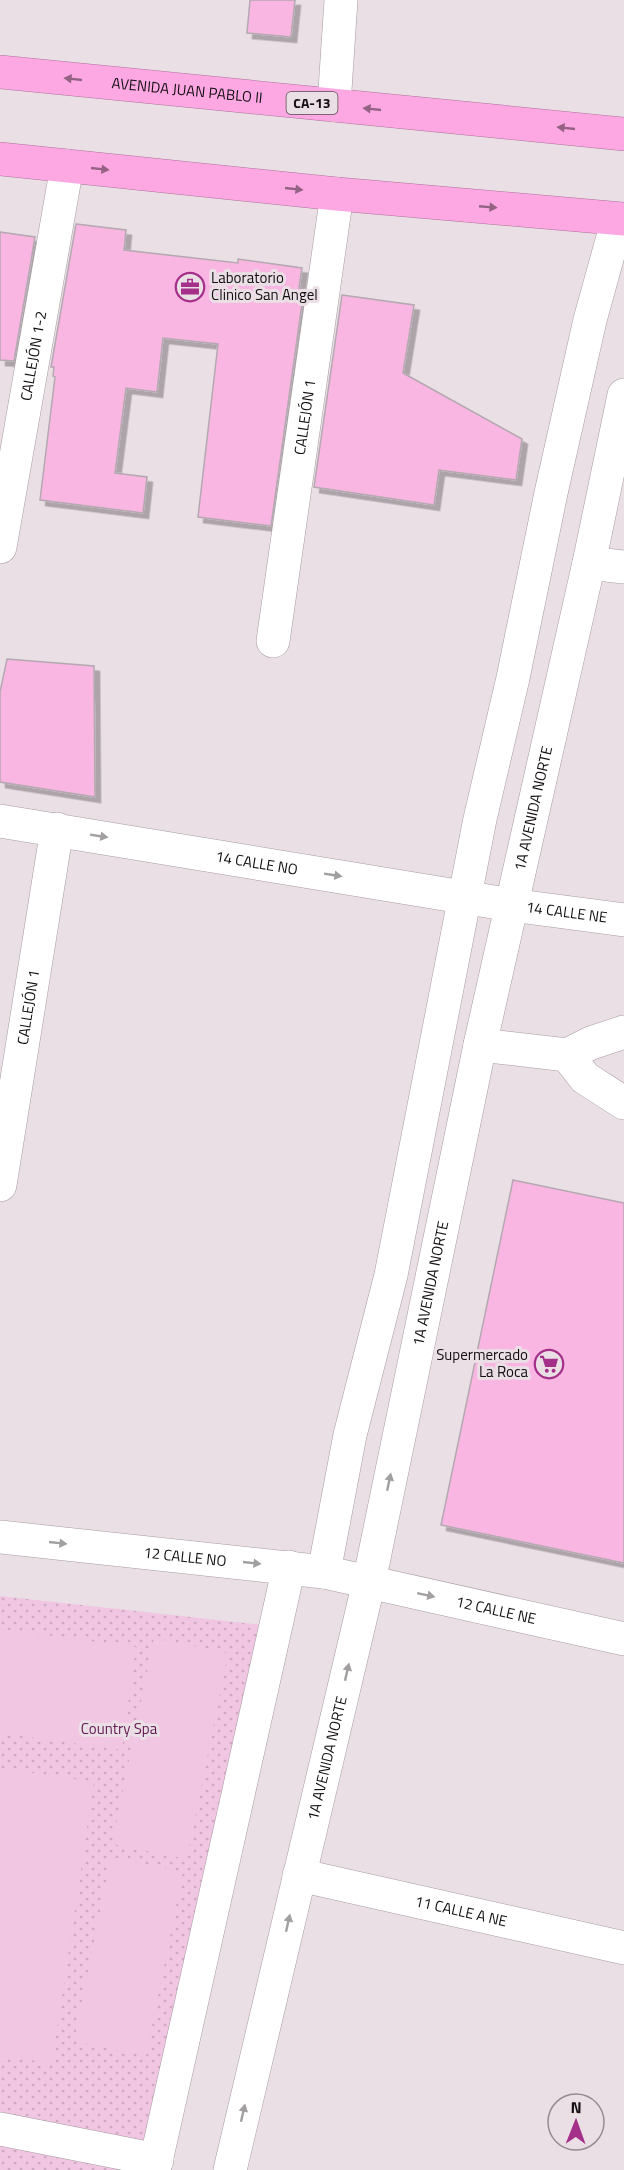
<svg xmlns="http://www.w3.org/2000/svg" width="624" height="2170" viewBox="0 0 624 2170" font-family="'Titillium Web',sans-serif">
	<defs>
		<pattern id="park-dots" width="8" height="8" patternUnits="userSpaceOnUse" patternTransform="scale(1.5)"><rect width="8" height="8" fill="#f1c6e2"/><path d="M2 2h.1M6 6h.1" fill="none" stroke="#cea9c1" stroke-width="1.8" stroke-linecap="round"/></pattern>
		<filter id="shadow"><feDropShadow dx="5.5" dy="5.5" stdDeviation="0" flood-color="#0004"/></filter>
	</defs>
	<rect width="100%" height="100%" fill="#ebdfe6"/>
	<path fill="url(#park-dots)" d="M0,1596L263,1625L144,2170H0Z"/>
	<g fill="#f1c6e2">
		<path d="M0,1629L136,1647L122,1750L0,1733Z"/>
		<path d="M154,1638L228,1653L187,1859L112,1844Z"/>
		<path d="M0,1768L94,1782L52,2063L0,2056Z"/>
		<path d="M111,1857L183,1872L146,2056L74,2041Z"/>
	</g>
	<g fill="#f9b6e3" stroke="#b4a9b0" stroke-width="1.5" filter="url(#shadow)">
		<path d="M250,0H295L291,37L247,33Z"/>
		<path d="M76,224L126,230L124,250L238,263V259L302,268L299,288L304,289L271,526L198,517L218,344L163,338L157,392L126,388L115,473L147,477L143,513L40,500L55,377L53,376L54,367H51Z"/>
		<path d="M0,232L35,237L14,361L0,360Z"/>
		<path d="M342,295L414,305L403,373L522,439L516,480L439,470L434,505L314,487Z"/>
		<path d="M7,659L94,666L95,797L0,782V692Z"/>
		<path d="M513,1180L624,1203V1563L441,1525Z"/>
	</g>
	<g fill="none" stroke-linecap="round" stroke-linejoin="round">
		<g stroke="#a69ba2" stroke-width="34">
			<g id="minor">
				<path d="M334,105L341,0"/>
				<path id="s1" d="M0,547L67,166"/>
				<path d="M589,563L624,567"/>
				<path id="s2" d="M273,641L337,194"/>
				<path id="s3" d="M0,821L511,905L624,920"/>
				<path d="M480,1045L567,1055L591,1043L624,1032"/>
				<path d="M567,1055L585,1078L624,1103"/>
				<path id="s4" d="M0,1185L57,829"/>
				<path id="s5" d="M0,1537L324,1572L624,1639"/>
				<path d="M324,1572L350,1435L391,1275L480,819L513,678L551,493L590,320L618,219"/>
				<path id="s6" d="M299,1875L624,1948"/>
				<path d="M0,2129L157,2160"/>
				<path d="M154,2170L289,1567"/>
				<path id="s7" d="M230,2170L369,1582L480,1045L589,563L624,395"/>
			</g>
		</g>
		<g stroke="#ab729a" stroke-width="34">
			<g id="highway">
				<path id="s8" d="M0,72L624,134"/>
				<path d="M0,159L337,194L624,219"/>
			</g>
		</g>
		<use href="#minor" stroke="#fff" stroke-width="33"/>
		<use href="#highway" stroke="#fda7e3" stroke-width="33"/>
	</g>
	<defs><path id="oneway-solid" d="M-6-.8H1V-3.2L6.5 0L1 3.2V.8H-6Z" transform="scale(1.5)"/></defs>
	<g fill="#946384">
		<use href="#oneway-solid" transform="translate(73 79) rotate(-174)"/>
		<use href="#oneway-solid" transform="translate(372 109) rotate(-174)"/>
		<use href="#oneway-solid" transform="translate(566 128) rotate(-174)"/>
		<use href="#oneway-solid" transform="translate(100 169) rotate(6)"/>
		<use href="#oneway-solid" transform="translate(294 189) rotate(6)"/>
		<use href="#oneway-solid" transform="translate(488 207) rotate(5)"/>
	</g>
	<g fill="#a19fa0">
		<use href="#oneway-solid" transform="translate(99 836) rotate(9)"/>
		<use href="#oneway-solid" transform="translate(333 875) rotate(9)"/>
		<use href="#oneway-solid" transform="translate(389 1482) rotate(-78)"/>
		<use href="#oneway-solid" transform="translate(58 1543) rotate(6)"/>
		<use href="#oneway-solid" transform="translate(252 1563) rotate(6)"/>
		<use href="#oneway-solid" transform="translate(426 1595) rotate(12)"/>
		<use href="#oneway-solid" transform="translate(347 1672) rotate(-77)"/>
		<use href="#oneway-solid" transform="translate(288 1923) rotate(-77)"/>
		<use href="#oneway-solid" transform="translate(243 2113) rotate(-77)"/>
	</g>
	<defs>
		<g id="office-ring" transform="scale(1.5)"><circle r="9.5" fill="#ebdfe6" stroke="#a5308a" stroke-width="1.5"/><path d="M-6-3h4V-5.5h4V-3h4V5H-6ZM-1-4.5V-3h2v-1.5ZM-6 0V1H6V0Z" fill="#a5308a"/></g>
		<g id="supermarket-ring" transform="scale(1.5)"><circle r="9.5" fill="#ebdfe6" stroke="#a5308a" stroke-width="1.5"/><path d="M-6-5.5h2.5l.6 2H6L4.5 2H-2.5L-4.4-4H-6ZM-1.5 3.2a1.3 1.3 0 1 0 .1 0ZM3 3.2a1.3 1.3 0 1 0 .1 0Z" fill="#a5308a"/></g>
	</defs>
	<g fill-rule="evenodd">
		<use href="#office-ring" x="190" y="287"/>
		<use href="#supermarket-ring" x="549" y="1364"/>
	</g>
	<g text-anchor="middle" stroke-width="6" stroke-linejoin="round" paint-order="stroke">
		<rect fill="#ebdfe6" stroke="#544d51" stroke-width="1.5" x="286.5" y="92" width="51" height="22" rx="4.5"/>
		<g font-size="14" font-weight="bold" fill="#130f11">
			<text x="312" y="108">CA-13</text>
		</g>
		<g font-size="15" fill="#130f11" stroke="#ebdfe6">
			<text dy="5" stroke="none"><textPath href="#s8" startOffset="188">AVENIDA JUAN PABLO II</textPath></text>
			<text dy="5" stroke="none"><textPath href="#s1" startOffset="194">CALLEJÓN 1-2</textPath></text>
			<text dy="5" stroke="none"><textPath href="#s2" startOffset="226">CALLEJÓN 1</textPath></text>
			<text dy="5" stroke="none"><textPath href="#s7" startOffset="1395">1A AVENIDA NORTE</textPath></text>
			<text dy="5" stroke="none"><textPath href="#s3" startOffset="260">14 CALLE NO</textPath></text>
			<text dy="5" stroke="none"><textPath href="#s3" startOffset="574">14 CALLE NE</textPath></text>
			<text dy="5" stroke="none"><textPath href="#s4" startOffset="180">CALLEJÓN 1</textPath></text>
			<text dy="5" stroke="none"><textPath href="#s7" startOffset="909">1A AVENIDA NORTE</textPath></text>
			<text dy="5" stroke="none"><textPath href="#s5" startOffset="186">12 CALLE NO</textPath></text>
			<text dy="5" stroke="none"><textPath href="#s5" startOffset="502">12 CALLE NE</textPath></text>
			<text dy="5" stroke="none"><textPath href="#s7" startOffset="423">1A AVENIDA NORTE</textPath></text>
			<text dy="5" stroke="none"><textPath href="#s6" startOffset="166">11 CALLE A NE</textPath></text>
		</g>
		<g font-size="15" fill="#130f11" stroke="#ebdfe6" text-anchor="start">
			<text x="211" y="283">Laboratorio<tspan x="211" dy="17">Clinico San Angel</tspan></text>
			<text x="528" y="1360" text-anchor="end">Supermercado<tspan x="528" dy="17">La Roca</tspan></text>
		</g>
		<g font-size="15" fill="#631852" stroke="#ebdfe6">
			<text x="119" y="1734">Country Spa</text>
		</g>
	</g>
	<g transform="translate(576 2122) rotate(1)"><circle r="28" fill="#ebdfe6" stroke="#958c91" stroke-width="1.5"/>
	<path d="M0-4.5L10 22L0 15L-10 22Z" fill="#a5308a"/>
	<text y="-9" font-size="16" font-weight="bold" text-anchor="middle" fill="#130f11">N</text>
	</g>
</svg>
